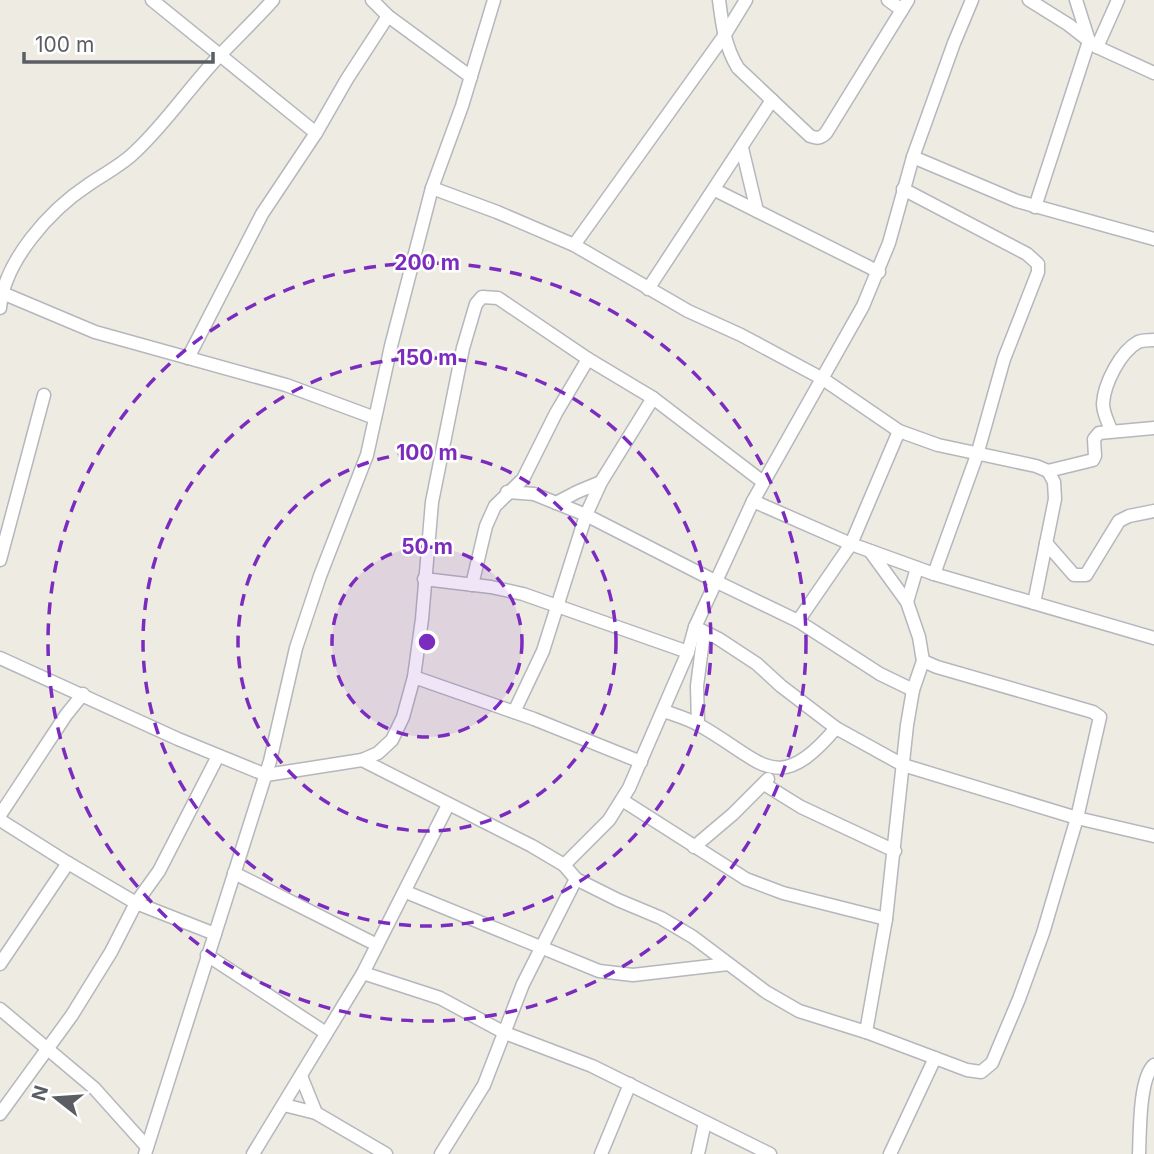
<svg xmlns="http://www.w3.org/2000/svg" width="1154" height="1154" viewBox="0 0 1154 1154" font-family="Inter,sans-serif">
	<rect width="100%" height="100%" fill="#edebe2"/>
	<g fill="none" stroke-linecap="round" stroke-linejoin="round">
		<g stroke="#b4b7bc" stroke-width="15">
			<g id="street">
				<path d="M152,0L316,133"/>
				<path d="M372,0L388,16L471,77"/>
				<path d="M719,0C722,24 725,47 738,68L810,136C818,139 821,138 826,133L908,0"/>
				<path d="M888,0L902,10"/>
				<path d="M1029,0L1069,25L1097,47L1154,73"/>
				<path d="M1097,47L1118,0"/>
				<path d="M742,148L757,211"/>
				<path d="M913,157L1017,201L1154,239"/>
				<path d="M432,188L497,212L574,245L688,311L741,335L823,379L899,431L938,445L1036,466L1048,471L1093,460L1095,456L1094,439L1099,433L1154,428"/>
				<path d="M903,189L1027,254L1038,264V272L1004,359L977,455L934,574"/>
				<path d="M715,190L879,272"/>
				<path d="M1035,207L1089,41L1076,0"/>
				<path d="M574,245L724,36L746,0"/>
				<path d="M648,289L772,100"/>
				<path d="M0,292L95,332L286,385L375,418"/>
				<path d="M0,308C4,261 50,210 88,185C105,173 121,166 136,151C167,122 191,85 221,54C238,36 256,19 273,0"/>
				<path d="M188,358L262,214L316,133L347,79L388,16"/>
				<path d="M1111,430C1108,422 1103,413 1103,404C1104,384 1120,352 1138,342C1143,340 1148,340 1154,340"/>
				<path d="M507,492L534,494L586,515L715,581L798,621L880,674L913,690"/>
				<path d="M753,501L851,544L934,574L1154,638"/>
				<path d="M556,503L577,492L601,482"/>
				<path d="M1046,543L1074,575H1086L1119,521L1129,516L1154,511"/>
				<path d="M0,560L44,395"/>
				<path d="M424,579L491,587L523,594L688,652"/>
				<path d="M472,585L486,526L495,506L523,479L556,413L588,359"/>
				<path d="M907,602L917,568"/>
				<path d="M1034,603L1055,499L1054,482L1048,471"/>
				<path d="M798,621L851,544L899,431"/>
				<path d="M695,627L719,639L757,664L781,686L836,728L903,765L1077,818L1154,836"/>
				<path d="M0,658L178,739L266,775L362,760L378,753L392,740L403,717L414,677L422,619L432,502L463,348L476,304L482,297L498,298L588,359L653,398L763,482"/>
				<path d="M414,677L534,719L641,762"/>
				<path d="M664,711C675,715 689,719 699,725C762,760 776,799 836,728"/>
				<path d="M514,712L543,651L586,515L601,482L653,398"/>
				<path d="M698,724L697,686L704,632"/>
				<path d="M362,760L532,846L564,865L576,879L618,900L661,918L693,937L766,992L799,1011L866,1032L967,1070L981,1072L992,1063L1019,999L1043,933L1077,818L1100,717L1093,712L937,667L923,661"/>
				<path d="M764,784L801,807L895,851"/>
				<path d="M622,800L746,879L783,893L886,919"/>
				<path d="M0,815L66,715L83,694"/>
				<path d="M0,820L68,863L136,903L215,934"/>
				<path d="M694,847L733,814L768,779"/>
				<path d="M564,865L609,820L629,788L688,652L695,627L753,501L863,306L889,243L913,157L954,43L972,0"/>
				<path d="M234,873L377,945"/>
				<path d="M406,892L599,971L633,975L728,964"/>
				<path d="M207,955L326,1033"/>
				<path d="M0,964L68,863"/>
				<path d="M363,973L440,998L505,1033L592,1066L770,1154"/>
				<path d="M0,1009L94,1088L147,1147"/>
				<path d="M866,1032L886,919L907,725L913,690L923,661L919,637L907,602L870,551"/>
				<path d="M301,1076L316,1113"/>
				<path d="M284,1105L316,1113L386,1154"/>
				<path d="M0,1114L72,1015L111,952L136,903L159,871L218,756"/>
				<path d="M145,1154L270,761L296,648L320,576L367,455L391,346L432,188L462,106L494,0"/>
				<path d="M253,1154L363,973L448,805"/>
				<path d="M441,1154L484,1085L523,984L576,879"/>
				<path d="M601,1154L630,1084"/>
				<path d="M698,1154L705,1122"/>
				<path d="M890,1154L935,1058"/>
				<path d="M1139,1154C1140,1133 1139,1078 1154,1065"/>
			</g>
		</g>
		<use href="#street" stroke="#fff" stroke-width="12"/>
	</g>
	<circle cx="427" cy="642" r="95" fill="#7b2cbf" fill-opacity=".12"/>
	<g fill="none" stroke="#7b2cbf" stroke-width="3.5" stroke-dasharray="12 9">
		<circle cx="427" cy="642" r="95"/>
		<circle cx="427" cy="642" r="189"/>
		<circle cx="427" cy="642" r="284"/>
		<circle cx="427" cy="642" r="379"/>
	</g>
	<circle cx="427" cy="642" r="10" fill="#7b2cbf" stroke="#fff" stroke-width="3.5"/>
	<g font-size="21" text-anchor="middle" font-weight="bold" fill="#7b2cbf" stroke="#fff" stroke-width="5" stroke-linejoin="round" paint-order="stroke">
		<text x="427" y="270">200 m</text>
		<text x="427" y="365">150 m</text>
		<text x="427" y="460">100 m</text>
		<text x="427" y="554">50 m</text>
	</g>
	<g transform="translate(56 1098) rotate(287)" stroke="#ffffff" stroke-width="5" paint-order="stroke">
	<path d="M0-5L12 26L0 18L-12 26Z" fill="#5a5e63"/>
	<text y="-10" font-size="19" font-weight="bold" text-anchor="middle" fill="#5a5e63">N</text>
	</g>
	<path d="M24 52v10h189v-10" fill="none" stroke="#5a5e63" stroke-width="3.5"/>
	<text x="35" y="52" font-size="21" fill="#5a5e63" stroke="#ffffff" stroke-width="5" paint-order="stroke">100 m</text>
</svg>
